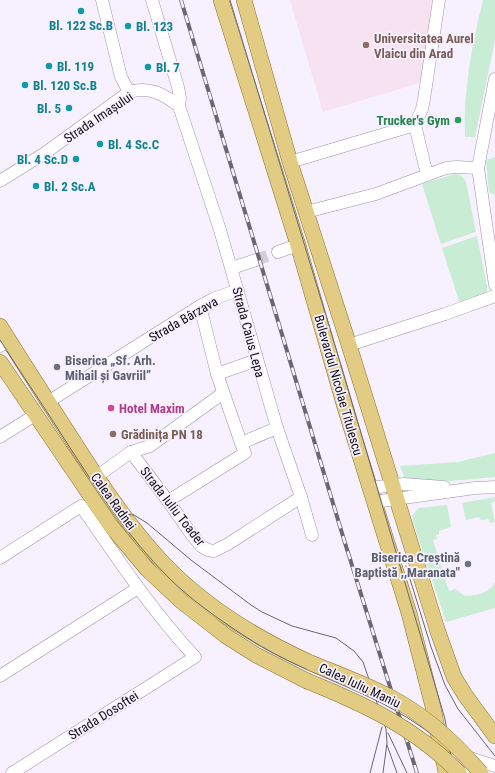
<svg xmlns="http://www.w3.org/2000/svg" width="495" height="773" viewBox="0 0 495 773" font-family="'Roboto Condensed',sans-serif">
	<rect width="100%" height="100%" fill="#f6f0ff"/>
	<path fill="#f7e2f1" d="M290,0H435L423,82L323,112Z"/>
	<g fill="#c9edd4">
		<path d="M483,0H495V40L475,137H465C463,92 472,44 483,0Z"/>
		<path d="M495,157V195L489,192L486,160Z"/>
		<path d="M455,174C462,175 463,177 466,182L476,232L441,244L422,184Z"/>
		<path d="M477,236L487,286V292L483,297L460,304L442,248Z"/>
		<path d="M495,453V477L439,482L405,479L400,466L458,462Z"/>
		<path d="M495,497V501L491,503L495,522L490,523L489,519L481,520L479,517L466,520L462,503Z"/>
		<path d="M447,505L451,527L439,531V534L436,535L437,539L433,540L449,591L455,589L465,596C475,596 491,593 495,582V608L446,622L412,519L413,515L418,508Z"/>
	</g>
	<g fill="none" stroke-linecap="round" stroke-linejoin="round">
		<path stroke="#d4cedc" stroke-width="12" stroke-dasharray="12 6" stroke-linecap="butt" d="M256,260L278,252"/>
		<g stroke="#9d93a9" stroke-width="13">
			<g id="minor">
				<path d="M102,0L121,77L129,92"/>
				<path d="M152,0L178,87L180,98L179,106"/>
				<path d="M495,79L478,168L495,285"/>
				<path d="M290,162L415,125"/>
				<path d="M427,175L415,125L422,109L424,99L439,0"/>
				<path d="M0,181L45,153L129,92C150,86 163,94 179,106L220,230L277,428L301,497L312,535"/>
				<path d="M306,212L376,194L446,168L456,167L478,168"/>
				<path d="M278,252L298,245"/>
				<path d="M232,268L256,260"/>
				<path d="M200,306L217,374L241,443L277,428"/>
				<path d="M349,345L445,314L495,296"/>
				<path d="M0,346L9,340"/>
				<path d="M217,374L257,360"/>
				<path d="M48,402L200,306L213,299L238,290"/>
				<path d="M0,437L35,415"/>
				<path d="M131,452L168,501L192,535L201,546L208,550L214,551L228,544L301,497"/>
				<path d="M96,477L131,452L150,446L223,393"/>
				<path d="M370,488L403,484L444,487"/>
				<path d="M168,501L245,453L241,443"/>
				<path d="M374,502L475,488L495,487"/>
				<path d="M0,558L81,506C117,558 152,611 195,657L12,773"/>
				<path d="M0,676L138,588"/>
				<path d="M467,757L495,766"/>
			</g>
		</g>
		<g stroke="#8c7226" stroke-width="16">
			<g id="major">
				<path d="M221,0L298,245L346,411L409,613L433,707L446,773"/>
				<path d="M244,0L290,162L349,345L438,632L454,677L465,695L495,736"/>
				<path d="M0,326C21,360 43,394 65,428C95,475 126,524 164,564C205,607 258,639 311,663"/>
				<path d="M0,362L111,526L147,569L181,601L226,636L256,655L307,681"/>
			</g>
		</g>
		<use href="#minor" stroke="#fff" stroke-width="12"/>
		<use href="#major" stroke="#e2cb82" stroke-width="15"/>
		<g stroke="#6b6772" stroke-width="1">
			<path d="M230,0L344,375L445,719L454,773"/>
			<path d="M0,340C22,375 45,408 67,443C97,490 128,537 168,577C190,599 217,618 243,635C283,662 324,676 367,696C406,714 445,740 473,773"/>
			<path d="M109,498L122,514L134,515L147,523L191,560L251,605L262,612L292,626L336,638L354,651L363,662L386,729L387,743L383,773"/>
			<path d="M406,566L431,647L445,685L458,709L495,756"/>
			<path d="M388,733L407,773"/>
			<path d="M387,745L397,773"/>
			<path d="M370,773L382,727"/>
		</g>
		<g stroke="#6b6772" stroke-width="4">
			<path id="rail" d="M181,0L345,543L417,773"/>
		</g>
		<use href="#rail" stroke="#f6f0ff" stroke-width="2.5" stroke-dasharray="8" stroke-linecap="butt"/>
		<g stroke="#8c7226" stroke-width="16" stroke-linecap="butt">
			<g id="major-bridge">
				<path d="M311,663C338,674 365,684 390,697C425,715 456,744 481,773"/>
				<path d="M307,681C364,704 416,728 459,773"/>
			</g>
		</g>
		<use href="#major-bridge" stroke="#e2cb82" stroke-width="15"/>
	</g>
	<g fill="#0f9aa8" stroke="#f6f0ff" stroke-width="1.5">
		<circle cx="81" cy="11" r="4"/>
		<circle cx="128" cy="26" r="4"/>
		<circle cx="49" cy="66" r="4"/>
		<circle cx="148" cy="67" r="4"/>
		<circle cx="25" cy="85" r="4"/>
		<circle cx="69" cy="108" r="4"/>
		<circle cx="100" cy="144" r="4"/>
		<circle cx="76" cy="159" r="4"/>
		<circle cx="36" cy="186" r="4"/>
	</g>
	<g fill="#8d6e63" stroke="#f6f0ff" stroke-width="1.5">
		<circle cx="366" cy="45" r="4"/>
		<circle cx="113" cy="434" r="4"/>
	</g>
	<circle fill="#2e9e5b" stroke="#f6f0ff" stroke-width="1.5" cx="458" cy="120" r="4"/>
	<g fill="#6b7280" stroke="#f6f0ff" stroke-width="1.5">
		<circle cx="57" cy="367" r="4"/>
		<circle cx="468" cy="564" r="4"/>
	</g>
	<circle fill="#d1479c" stroke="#f6f0ff" stroke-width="1.5" cx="111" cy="408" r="4"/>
	<g text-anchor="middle" stroke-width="3.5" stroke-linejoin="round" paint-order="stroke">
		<g font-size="13" font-weight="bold" fill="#0d838f" stroke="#f6f0ff" text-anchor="start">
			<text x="81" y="30" text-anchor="middle">Bl. 122 Sc.B</text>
			<text x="136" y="31">Bl. 123</text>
			<text x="57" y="71">Bl. 119</text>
			<text x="156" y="72">Bl. 7</text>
			<text x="33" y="90">Bl. 120 Sc.B</text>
			<text x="61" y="113" text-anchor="end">Bl. 5</text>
			<text x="108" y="149">Bl. 4 Sc.C</text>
			<text x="68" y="164" text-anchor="end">Bl. 4 Sc.D</text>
			<text x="44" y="191">Bl. 2 Sc.A</text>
		</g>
		<g font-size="13" font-weight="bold" fill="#785e54" stroke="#f6f0ff" text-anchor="start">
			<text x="374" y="43">Universitatea Aurel<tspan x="374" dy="15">Vlaicu din Arad</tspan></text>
			<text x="121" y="439">Grădinița PN 18</text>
		</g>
		<g font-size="13" fill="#110e16" stroke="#f6f0ff">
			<text transform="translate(98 117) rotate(-34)" y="5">Strada Imașului</text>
			<text transform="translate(183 319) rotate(-30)" y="5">Strada Bârzava</text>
			<text transform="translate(249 332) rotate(75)" y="5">Strada Caius Lepa</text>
			<text transform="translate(339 385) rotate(74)" y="5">Bulevardul Nicolae Titulescu</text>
			<text transform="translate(114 501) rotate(54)" y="5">Calea Radnei</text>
			<text transform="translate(173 506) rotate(52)" y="5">Strada Iuliu Toader</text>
			<text transform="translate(360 685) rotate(25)" y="5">Calea Iuliu Maniu</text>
			<text transform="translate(103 715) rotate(-32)" y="5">Strada Dosoftei</text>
		</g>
		<g font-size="13" font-weight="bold" fill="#27864d" stroke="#f6f0ff" text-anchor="end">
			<text x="450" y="125">Trucker's Gym</text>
		</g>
		<g font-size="13" font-weight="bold" fill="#5b616d" stroke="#f6f0ff" text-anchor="start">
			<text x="65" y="365">Biserica „Sf. Arh.<tspan x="65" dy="15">Mihail și Gavriil”</tspan></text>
			<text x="460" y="562" text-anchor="end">Biserica Creștină<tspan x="460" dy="15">Baptistă ,,Maranata"</tspan></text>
		</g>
		<g font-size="13" font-weight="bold" fill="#b23c85" stroke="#f6f0ff" text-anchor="start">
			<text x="119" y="413">Hotel Maxim</text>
		</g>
	</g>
</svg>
